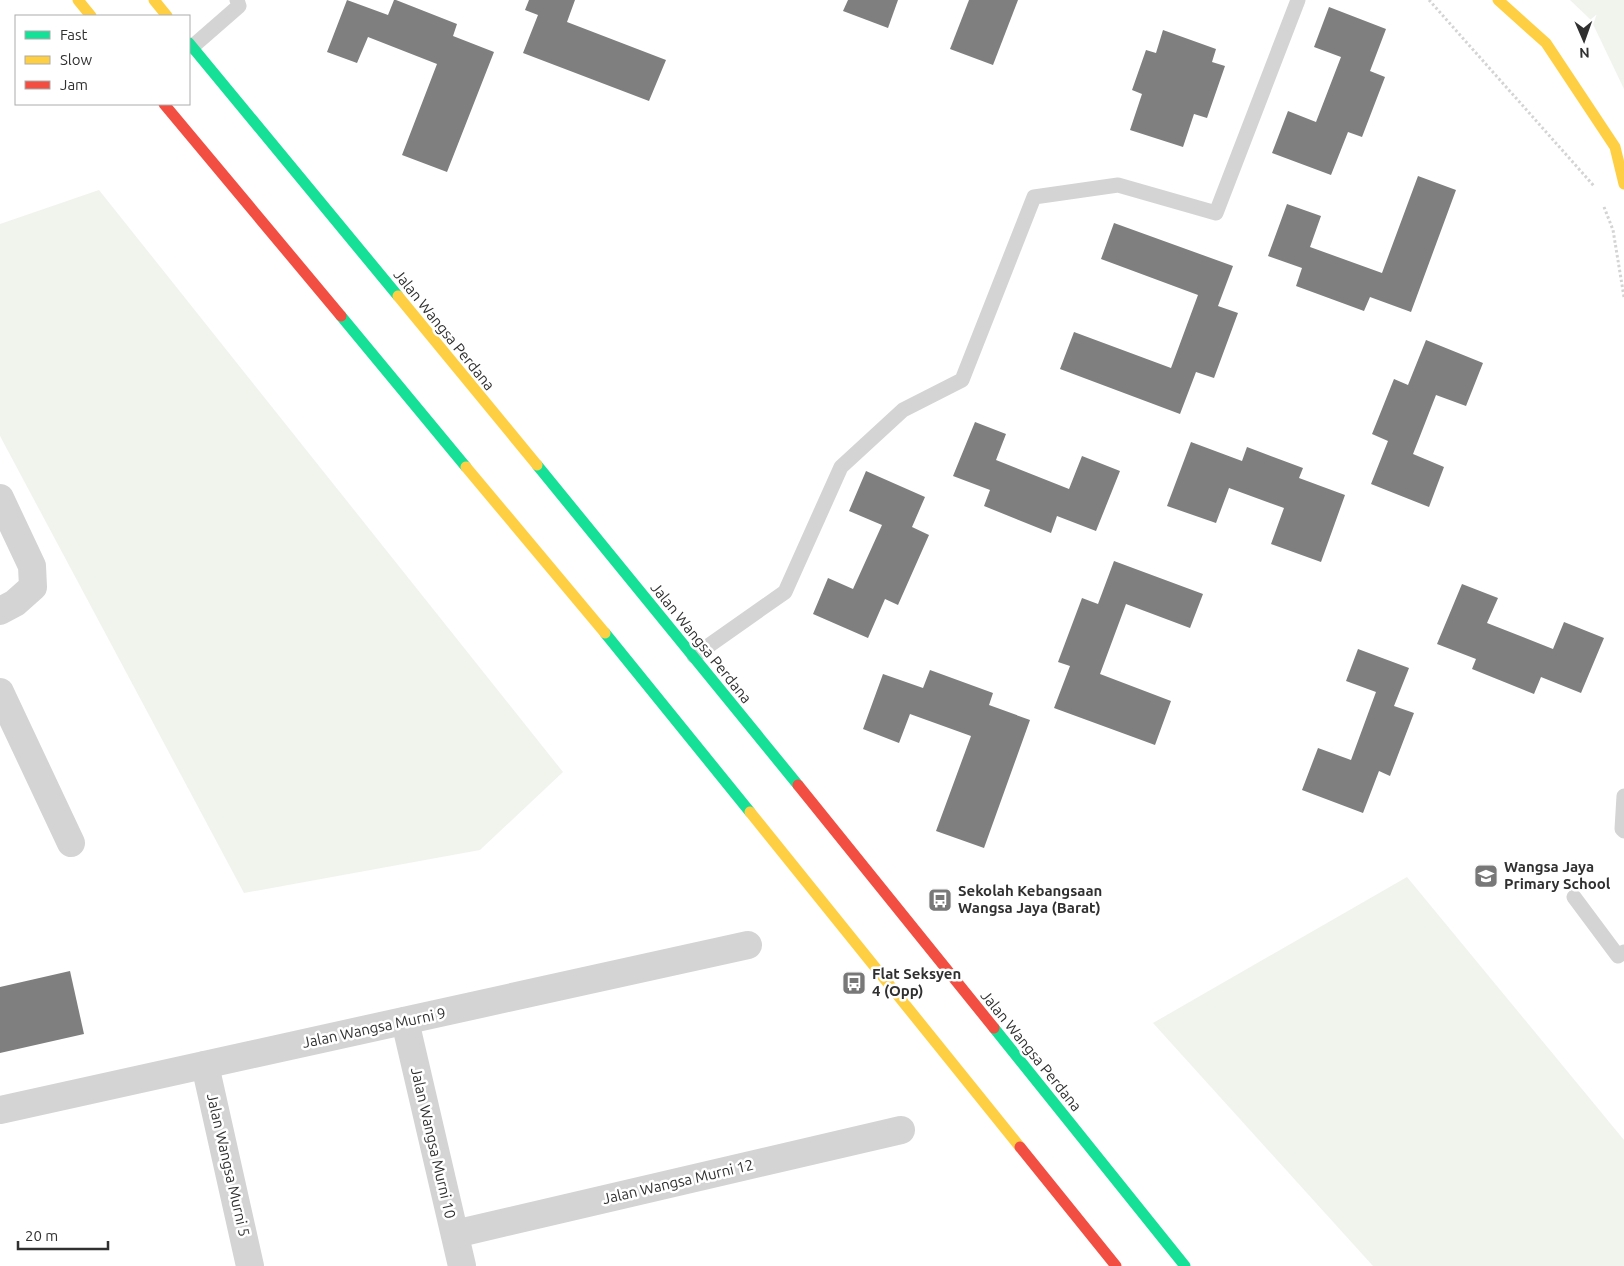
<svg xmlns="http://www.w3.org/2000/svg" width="1624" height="1266" viewBox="0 0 1624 1266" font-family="Ubuntu,sans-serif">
	<rect width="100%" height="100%" fill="#fff"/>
	<g fill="#f1f4ed">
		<path d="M1570,0H1624V89L1591,20Z"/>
		<path d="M99,190L563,772L480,850L244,893L0,436V224Z"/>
		<path d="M1407,877L1624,1140V1266H1373L1153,1023Z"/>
	</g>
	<g fill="#7f7f7f">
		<path d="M347,0L388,15L394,0H396L457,24L453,36L494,52L447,172L402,155L437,64L368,37L357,63L327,52Z"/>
		<path d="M529,0H575L567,22L666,60L649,101L523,53L538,15L525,10Z"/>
		<path d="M848,0H898L888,28L843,11Z"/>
		<path d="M969,0H1018L993,65L950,49Z"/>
		<path d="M1329,7L1386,29L1370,71L1385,77L1362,137L1348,132L1331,175L1272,153L1288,111L1316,122L1341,57L1314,47Z"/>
		<path d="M1163,30L1216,49L1212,62L1225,66L1207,118L1194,114L1183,147L1130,130L1142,94L1132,90L1146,50L1156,53Z"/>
		<path d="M1418,176L1456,190L1411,312L1370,297L1364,311L1296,286L1302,268L1268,256L1287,204L1321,216L1310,247L1382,273Z"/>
		<path d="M1114,223L1233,266L1218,306L1238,313L1214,378L1196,372L1180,414L1060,369L1074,332L1171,368L1198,295L1101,259Z"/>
		<path d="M1426,340L1483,363L1466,406L1436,395L1413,454L1444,467L1429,507L1371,484L1388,441L1372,434L1394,379L1408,385Z"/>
		<path d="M975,422L1006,434L996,460L1069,489L1082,456L1120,471L1096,531L1057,516L1051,533L984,506L990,490L953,476Z"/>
		<path d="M1191,442L1242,461L1247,447L1303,468L1299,478L1345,495L1321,562L1271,544L1284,508L1229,488L1216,523L1167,506Z"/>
		<path d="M866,471L925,497L912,527L929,535L898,605L885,599L868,638L813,614L828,578L853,589L882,525L849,511Z"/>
		<path d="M1114,561L1203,594L1190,628L1126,604L1100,674L1171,701L1155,745L1054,708L1070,666L1058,662L1082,598L1098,604Z"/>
		<path d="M1462,584L1498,598L1487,623L1553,649L1564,622L1604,638L1581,693L1541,677L1534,694L1472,669L1476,659L1437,644Z"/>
		<path d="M1358,649L1409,668L1394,706L1414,713L1390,776L1379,771L1363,813L1302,790L1318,748L1351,760L1376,692L1346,681Z"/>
		<path d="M930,670L993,693L989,705L1030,720L984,848L936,831L971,736L910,714L899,743L863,729L883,674L923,688Z"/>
		<path d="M70,971L84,1034L0,1053V987Z"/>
	</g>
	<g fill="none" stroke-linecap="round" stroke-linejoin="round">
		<g stroke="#d4d4d4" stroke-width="3" stroke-dasharray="2.5 2.5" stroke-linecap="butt">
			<path d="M1429,0L1594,186"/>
			<path d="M1604,207L1613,230L1624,297"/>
		</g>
		<g stroke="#d4d4d4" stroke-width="15">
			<path d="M192,47L239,6L237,0"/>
			<path d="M694,656L785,592L841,467L903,410L962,380L1034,197L1118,185L1216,213L1298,0"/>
			<path d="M1624,796L1622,829L1624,831"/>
			<path d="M1574,897L1618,956L1624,952"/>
		</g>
		<g stroke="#d4d4d4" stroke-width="28">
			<path d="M0,498L32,566L33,587L15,603L0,611"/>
			<path d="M0,692L71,843"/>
			<path d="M405,1021L462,1266"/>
			<path d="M205,1065L250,1266"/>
			<path d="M0,1110L748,945"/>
			<path d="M455,1234L901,1130"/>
		</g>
		<g stroke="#16e098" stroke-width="11">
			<path d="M189,43L398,296"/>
			<path d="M341,316L466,467"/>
			<path d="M537,465L798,785"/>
			<path d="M605,633L750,812"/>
			<path d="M994,1028L1185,1266"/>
		</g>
		<g stroke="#ffcf43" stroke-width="11">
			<path d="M78,0L91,16"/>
			<path d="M154,0L167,16"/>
			<path d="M1498,0L1546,43L1615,147L1624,184"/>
			<path d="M398,296L537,465"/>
			<path d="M466,467L605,633"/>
			<path d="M750,812L1020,1147"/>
		</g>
		<g stroke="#f24e42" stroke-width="11">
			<path d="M164,104L341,316"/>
			<path d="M798,785L994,1028"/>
			<path d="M1020,1147L1116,1266"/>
		</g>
	</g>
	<defs>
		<g id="school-square" transform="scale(1.25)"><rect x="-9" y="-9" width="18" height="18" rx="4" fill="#787878" stroke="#fff"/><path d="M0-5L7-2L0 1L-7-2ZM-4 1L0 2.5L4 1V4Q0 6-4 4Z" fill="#fff"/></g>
		<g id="bus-square" transform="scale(1.25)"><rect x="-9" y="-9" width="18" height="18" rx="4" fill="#787878" stroke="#fff"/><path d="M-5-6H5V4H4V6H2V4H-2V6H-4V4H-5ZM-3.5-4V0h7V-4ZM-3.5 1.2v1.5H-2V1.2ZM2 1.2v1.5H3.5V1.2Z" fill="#fff"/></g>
	</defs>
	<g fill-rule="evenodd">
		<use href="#school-square" x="1486" y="876"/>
		<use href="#bus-square" x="940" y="900"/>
		<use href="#bus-square" x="854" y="983"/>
	</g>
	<g text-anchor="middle" stroke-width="5" stroke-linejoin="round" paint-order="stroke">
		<g font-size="15" fill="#303030" stroke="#fff">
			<text transform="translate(444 330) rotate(51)" y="5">Jalan Wangsa Perdana</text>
			<text transform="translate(701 643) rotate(51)" y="5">Jalan Wangsa Perdana</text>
			<text transform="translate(374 1028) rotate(-12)" y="5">Jalan Wangsa Murni 9</text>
			<text transform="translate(1031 1051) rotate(51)" y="5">Jalan Wangsa Perdana</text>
			<text transform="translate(433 1143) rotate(77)" y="5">Jalan Wangsa Murni 10</text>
			<text transform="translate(228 1165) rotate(77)" y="5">Jalan Wangsa Murni 5</text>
			<text transform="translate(678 1182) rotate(-13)" y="5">Jalan Wangsa Murni 12</text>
		</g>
		<g font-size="15" font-weight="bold" fill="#303030" stroke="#fff" text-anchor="start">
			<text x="1504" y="872">Wangsa Jaya<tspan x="1504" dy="17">Primary School</tspan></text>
			<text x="958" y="896">Sekolah Kebangsaan<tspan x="958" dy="17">Wangsa Jaya (Barat)</tspan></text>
			<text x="872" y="979">Flat Seksyen<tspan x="872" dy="17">4 (Opp)</tspan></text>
		</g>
	</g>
	<rect x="15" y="15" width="175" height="90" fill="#ffffff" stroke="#acacac"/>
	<rect x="25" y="31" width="25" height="8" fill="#16e098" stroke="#acacac"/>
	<text x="60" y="40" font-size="15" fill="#303030">Fast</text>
	<rect x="25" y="56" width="25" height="8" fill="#ffcf43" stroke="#acacac"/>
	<text x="60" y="65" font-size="15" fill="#303030">Slow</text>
	<rect x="25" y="81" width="25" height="8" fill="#f24e42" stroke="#acacac"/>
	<text x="60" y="90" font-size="15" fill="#303030">Jam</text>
	<g transform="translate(1584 40) rotate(178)" stroke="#ffffff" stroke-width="4" paint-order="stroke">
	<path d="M0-4L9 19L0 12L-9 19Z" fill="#303030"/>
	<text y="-8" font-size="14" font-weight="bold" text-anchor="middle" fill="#303030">N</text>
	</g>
	<path d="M18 1241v8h90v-8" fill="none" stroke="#303030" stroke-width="2.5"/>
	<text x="25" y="1241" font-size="15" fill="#303030" stroke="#ffffff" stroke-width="4" paint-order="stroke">20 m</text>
</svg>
